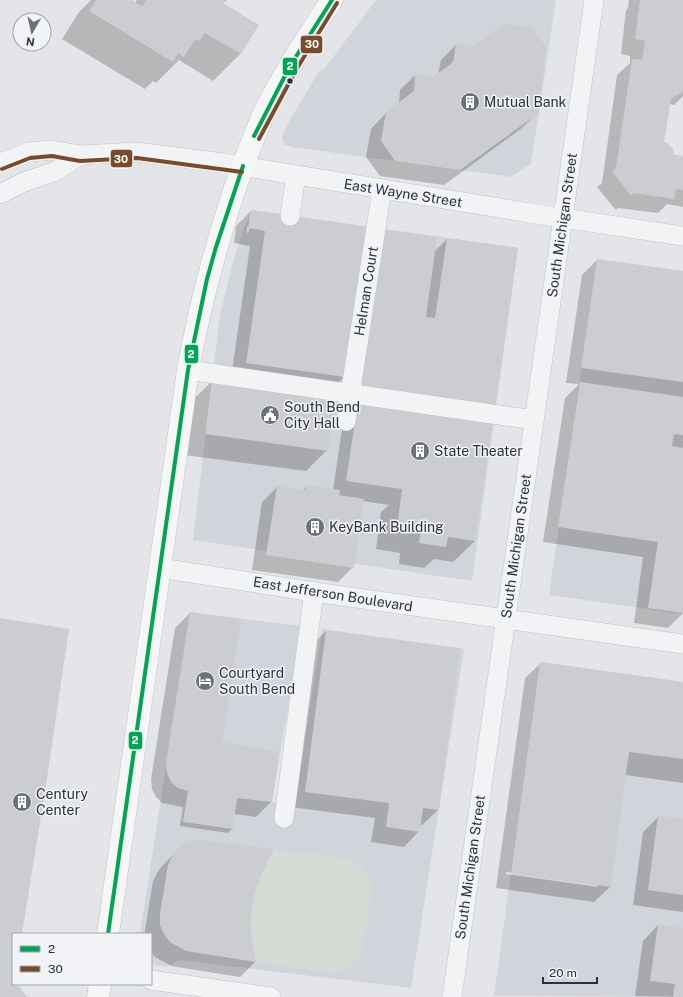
<svg xmlns="http://www.w3.org/2000/svg" width="683" height="997" viewBox="0 0 683 997" font-family="'Public Sans',sans-serif">
	<rect width="100%" height="100%" fill="#e3e5e8"/>
	<g fill="#d2d4db">
		<path d="M376,0H556L531,164L511,177L292,147L284,144L282,137L286,127L319,71L325,68Z"/>
		<path d="M253,210L518,248L472,581L193,540L220,315L232,266L243,230Z"/>
		<path d="M597,259L683,271V614L549,595Z"/>
		<path d="M190,612L302,626L272,802L295,806L322,629L464,649L411,988L180,960L165,967L151,964V934H140Z"/>
		<path d="M540,662L683,682V997L494,996Z"/>
	</g>
	<path fill="#d3dbd4" d="M274,849L344,858C361,863 370,873 372,891L362,952C354,966 345,973 328,973L256,962C245,915 252,892 274,849Z"/>
	<g fill="#0003" fill-rule="evenodd">
		<path d="M91,0H130L135,3L137,0H227L225,2L223,1L222,4L257,25L240,54L213,81L179,60L156,83L153,81L145,89L62,39L79,12Z"/>
		<path d="M629,0H683V96L674,105L669,104L663,143L672,155L683,157V207L667,204L658,213L618,208L616,210L597,187L602,183L617,75L630,63V56L621,54L626,10L628,8Z"/>
		<path d="M456,45L538,112L522,128L444,185L380,176L366,157L371,129L386,113L399,103L400,90L415,75L433,78L438,74L441,60Z"/>
		<path d="M251,211L366,228L344,377L329,392L231,378L250,246L234,243L236,226ZM247,227H250L248,233H247Z"/>
		<path d="M447,239L475,541L453,562L434,559L424,568L399,564L400,553L376,549L381,512L389,505L362,501L353,567L338,582L252,570L262,502L277,487L303,491L307,486L333,490L369,246L434,252Z"/>
		<path d="M597,260L683,272V613L668,628L634,623L643,557L543,542L565,398L579,384L566,383L582,275Z"/>
		<path d="M212,381L327,450L306,471L184,455L191,402Z"/>
		<path d="M190,613L221,743L271,802L256,817L234,814L232,829L228,833L180,826L183,807L162,803L156,797L152,789L151,779L175,628Z"/>
		<path d="M326,631L438,810L422,825H420L419,831L404,847L371,842L375,818L290,807L299,658Z"/>
		<path d="M541,663L683,683V783L625,775L610,887L594,902L496,888L525,678ZM506,872L598,885V887L506,874Z"/>
		<path d="M658,817L683,820V912L633,905L643,832Z"/>
		<path d="M178,850L257,881L250,910V940L255,962L240,977L171,966L155,957L151,952V934H145V930L153,881L157,873L162,866Z"/>
		<path d="M658,925L683,929V997L635,996L643,941Z"/>
	</g>
	<g fill="#cbcdd0">
		<path d="M96,0H132L142,6L146,0H225L223,3L259,25L241,54L205,33L199,41L195,39L184,57L178,53L173,62L89,11Z"/>
		<path d="M640,0H683V89L682,92L673,98H671L664,142L667,143L674,150L673,154L683,156V190L676,189L674,199L634,193L631,196L612,171L616,168L632,59L642,60L645,41L635,39Z"/>
		<path d="M504,24L531,27L546,47L539,113L460,170L395,161L381,141L386,112L414,91L415,74L433,77L453,62L456,44L473,46Z"/>
		<path d="M251,210L367,227L345,377L246,363L265,231L248,228Z"/>
		<path d="M384,230L437,237L426,317L435,318L447,238L518,248L495,408L361,389Z"/>
		<path d="M597,259L683,271V382L581,368Z"/>
		<path d="M212,380L335,397L328,451L205,434Z"/>
		<path d="M580,382L683,397V435L674,434L672,446L683,448V613L648,608L658,542L558,527Z"/>
		<path d="M358,401L493,420L475,541L448,537L446,547L419,543L421,532L397,528L402,489L346,481Z"/>
		<path d="M307,485L340,490L339,495L364,499L354,568L266,555L277,486L306,490Z"/>
		<path d="M190,612L241,620L222,742L279,752L272,802L237,798L233,829L183,822L188,791L178,788L171,782L167,773L166,763Z"/>
		<path d="M0,618L69,629L46,785L22,934H13V984H17L27,997H0Z"/>
		<path d="M326,630L460,648L439,810L423,808L420,832L386,827L389,803L305,792Z"/>
		<path d="M540,662L683,682V759L629,752L611,887L511,873Z"/>
		<path d="M658,816L683,819V895L648,890Z"/>
		<path d="M193,840H202L274,849L258,881L254,895L251,910V940L256,962L186,951L170,942L164,934L160,925V914L168,865L172,857L177,850L184,843Z"/>
		<path d="M658,924L683,928V997H673L675,984L650,981Z"/>
	</g>
	<g fill="none" stroke-linecap="round" stroke-linejoin="round">
		<g stroke="#c1c3c6" stroke-width="20">
			<g id="minor">
				<path d="M0,163L29,152L52,150L80,155L137,152L223,163L530,213L683,236"/>
				<path d="M0,194L24,182L56,171L80,155"/>
				<path d="M290,216L296,175"/>
				<path d="M188,370L534,420"/>
				<path d="M346,421L382,189"/>
				<path d="M160,568L314,592L683,644"/>
				<path d="M284,818L314,592"/>
				<path d="M151,980L271,997"/>
				<path d="M452,997L594,0"/>
			</g>
		</g>
		<g stroke="#c0c2c5" stroke-width="23">
			<g id="major">
				<path d="M108,934L188,370C199,309 214,252 233,194C243,165 253,137 266,109C285,71 309,35 332,0"/>
				<path d="M98,997L100,984"/>
			</g>
		</g>
		<use href="#minor" stroke="#f2f3f5" stroke-width="19"/>
		<use href="#major" stroke="#f6f6f7" stroke-width="22"/>
		<g stroke="#f1f3f7" stroke-width="7">
			<g id="bus-1">
				<path d="M254,136L290,66L332,0"/>
				<path d="M108,934L188,370L207,279L216,247L243,166"/>
			</g>
		</g>
		<g stroke="#f1f3f7" stroke-width="7">
			<g id="bus-2">
				<path d="M259,139L296,70L337,3"/>
				<path d="M2,169L30,158L52,156L80,161L137,158L242,172"/>
			</g>
		</g>
		<use href="#bus-1" stroke="#00a651" stroke-width="4"/>
		<use href="#bus-2" stroke="#7a4b2a" stroke-width="4"/>
	</g>
	<defs>
		<g id="building-disc" transform="scale(1)"><circle r="9.5" fill="#6b707b" stroke="#f1f3f7"/><path d="M-4-6H4V6H1V3H-1V6H-4ZM-2.5-4.3h1.7v1.8h-1.7ZM.8-4.3h1.7v1.8H.8ZM-2.5-1h1.7V.8h-1.7ZM.8-1h1.7V.8H.8Z" fill="#fff"/></g>
		<g id="civic-disc" transform="scale(1)"><circle r="9.5" fill="#6b707b" stroke="#f1f3f7"/><path d="M-.6-6.5H3V-4.5H.6V-3L4-1V1h2V6H-6V1h2V-1L-.6-3ZM-1.2 2.5V6h2.4V2.5Z" fill="#fff"/></g>
		<g id="hotel-disc" transform="scale(1)"><circle r="9.5" fill="#6b707b" stroke="#f1f3f7"/><path d="M-6-4.5h1.5V1H6V5H4.5V3h-9V5H-6ZM-4 0a1.8 1.8 0 1 1 3.6 0ZM.5 0V-2.5h3Q6-2.5 6 0Z" fill="#fff"/></g>
	</defs>
	<g fill-rule="evenodd">
		<use href="#building-disc" x="470" y="102"/>
		<use href="#civic-disc" x="270" y="415"/>
		<use href="#building-disc" x="420" y="451"/>
		<use href="#building-disc" x="315" y="527"/>
		<use href="#hotel-disc" x="205" y="681"/>
		<use href="#building-disc" x="22" y="802"/>
	</g>
	<circle fill="#2b3140" stroke="#f1f3f7" stroke-width="1.5" cx="290" cy="81" r="3.5"/>
	<g text-anchor="middle" stroke-width="3" stroke-linejoin="round" paint-order="stroke">
		<g font-size="14" fill="#2b3140" stroke="#f1f3f7" text-anchor="start">
			<text x="484" y="107">Mutual Bank</text>
			<text x="284" y="412">South Bend<tspan x="284" dy="16">City Hall</tspan></text>
			<text x="434" y="456">State Theater</text>
			<text x="329" y="532">KeyBank Building</text>
			<text x="219" y="678">Courtyard<tspan x="219" dy="16">South Bend</tspan></text>
			<text x="36" y="799">Century<tspan x="36" dy="16">Center</tspan></text>
		</g>
		<g font-size="14" fill="#2b3140" stroke="#f1f3f7">
			<text transform="translate(403 193) rotate(9)" y="5">East Wayne Street</text>
			<text transform="translate(562 225) rotate(-82)" y="5">South Michigan Street</text>
			<text transform="translate(366 291) rotate(-81)" y="5">Helman Court</text>
			<text transform="translate(516 546) rotate(-82)" y="5">South Michigan Street</text>
			<text transform="translate(333 594) rotate(9)" y="5">East Jefferson Boulevard</text>
			<text transform="translate(470 867) rotate(-82)" y="5">South Michigan Street</text>
		</g>
	</g>
	<g stroke="#f1f3f7" stroke-width="1.5">
		<rect x="300" y="35" width="23" height="19" rx="4" fill="#7a4b2a"/>
		<rect x="282" y="57" width="16" height="19" rx="4" fill="#00a651"/>
		<rect x="110" y="149" width="23" height="19" rx="4" fill="#7a4b2a"/>
		<rect x="184" y="344" width="15" height="20" rx="4" fill="#00a651"/>
		<rect x="128" y="731" width="15" height="19" rx="4" fill="#00a651"/>
	</g>
	<g font-size="11" text-anchor="middle" font-weight="bold" fill="#fff">
		<text x="312" y="48">30</text>
		<text x="290" y="70">2</text>
		<text x="121" y="163">30</text>
		<text x="191" y="358">2</text>
		<text x="135" y="744">2</text>
	</g>
	<rect x="12" y="933" width="140" height="52" fill="#f1f3f7" stroke="#a2a5ae"/>
	<rect x="20" y="946" width="20" height="6" fill="#00a651" stroke="#a2a5ae"/>
	<text x="48" y="953" font-size="12" fill="#2b3140">2</text>
	<rect x="20" y="966" width="20" height="6" fill="#7a4b2a" stroke="#a2a5ae"/>
	<text x="48" y="973" font-size="12" fill="#2b3140">30</text>
	<g transform="translate(32 32) rotate(189)"><circle r="19" fill="#f1f3f7" stroke="#a2a5ae"/>
	<path d="M0-3L7 15L0 10L-7 15Z" fill="#6b707b"/>
	<text y="-6" font-size="11" font-weight="bold" text-anchor="middle" fill="#2b3140">N</text>
	</g>
	<path d="M543 977v6h54v-6" fill="none" stroke="#2b3140" stroke-width="2"/>
	<text x="549" y="977" font-size="12" fill="#2b3140" stroke="#f1f3f7" stroke-width="3" paint-order="stroke">20 m</text>
</svg>
